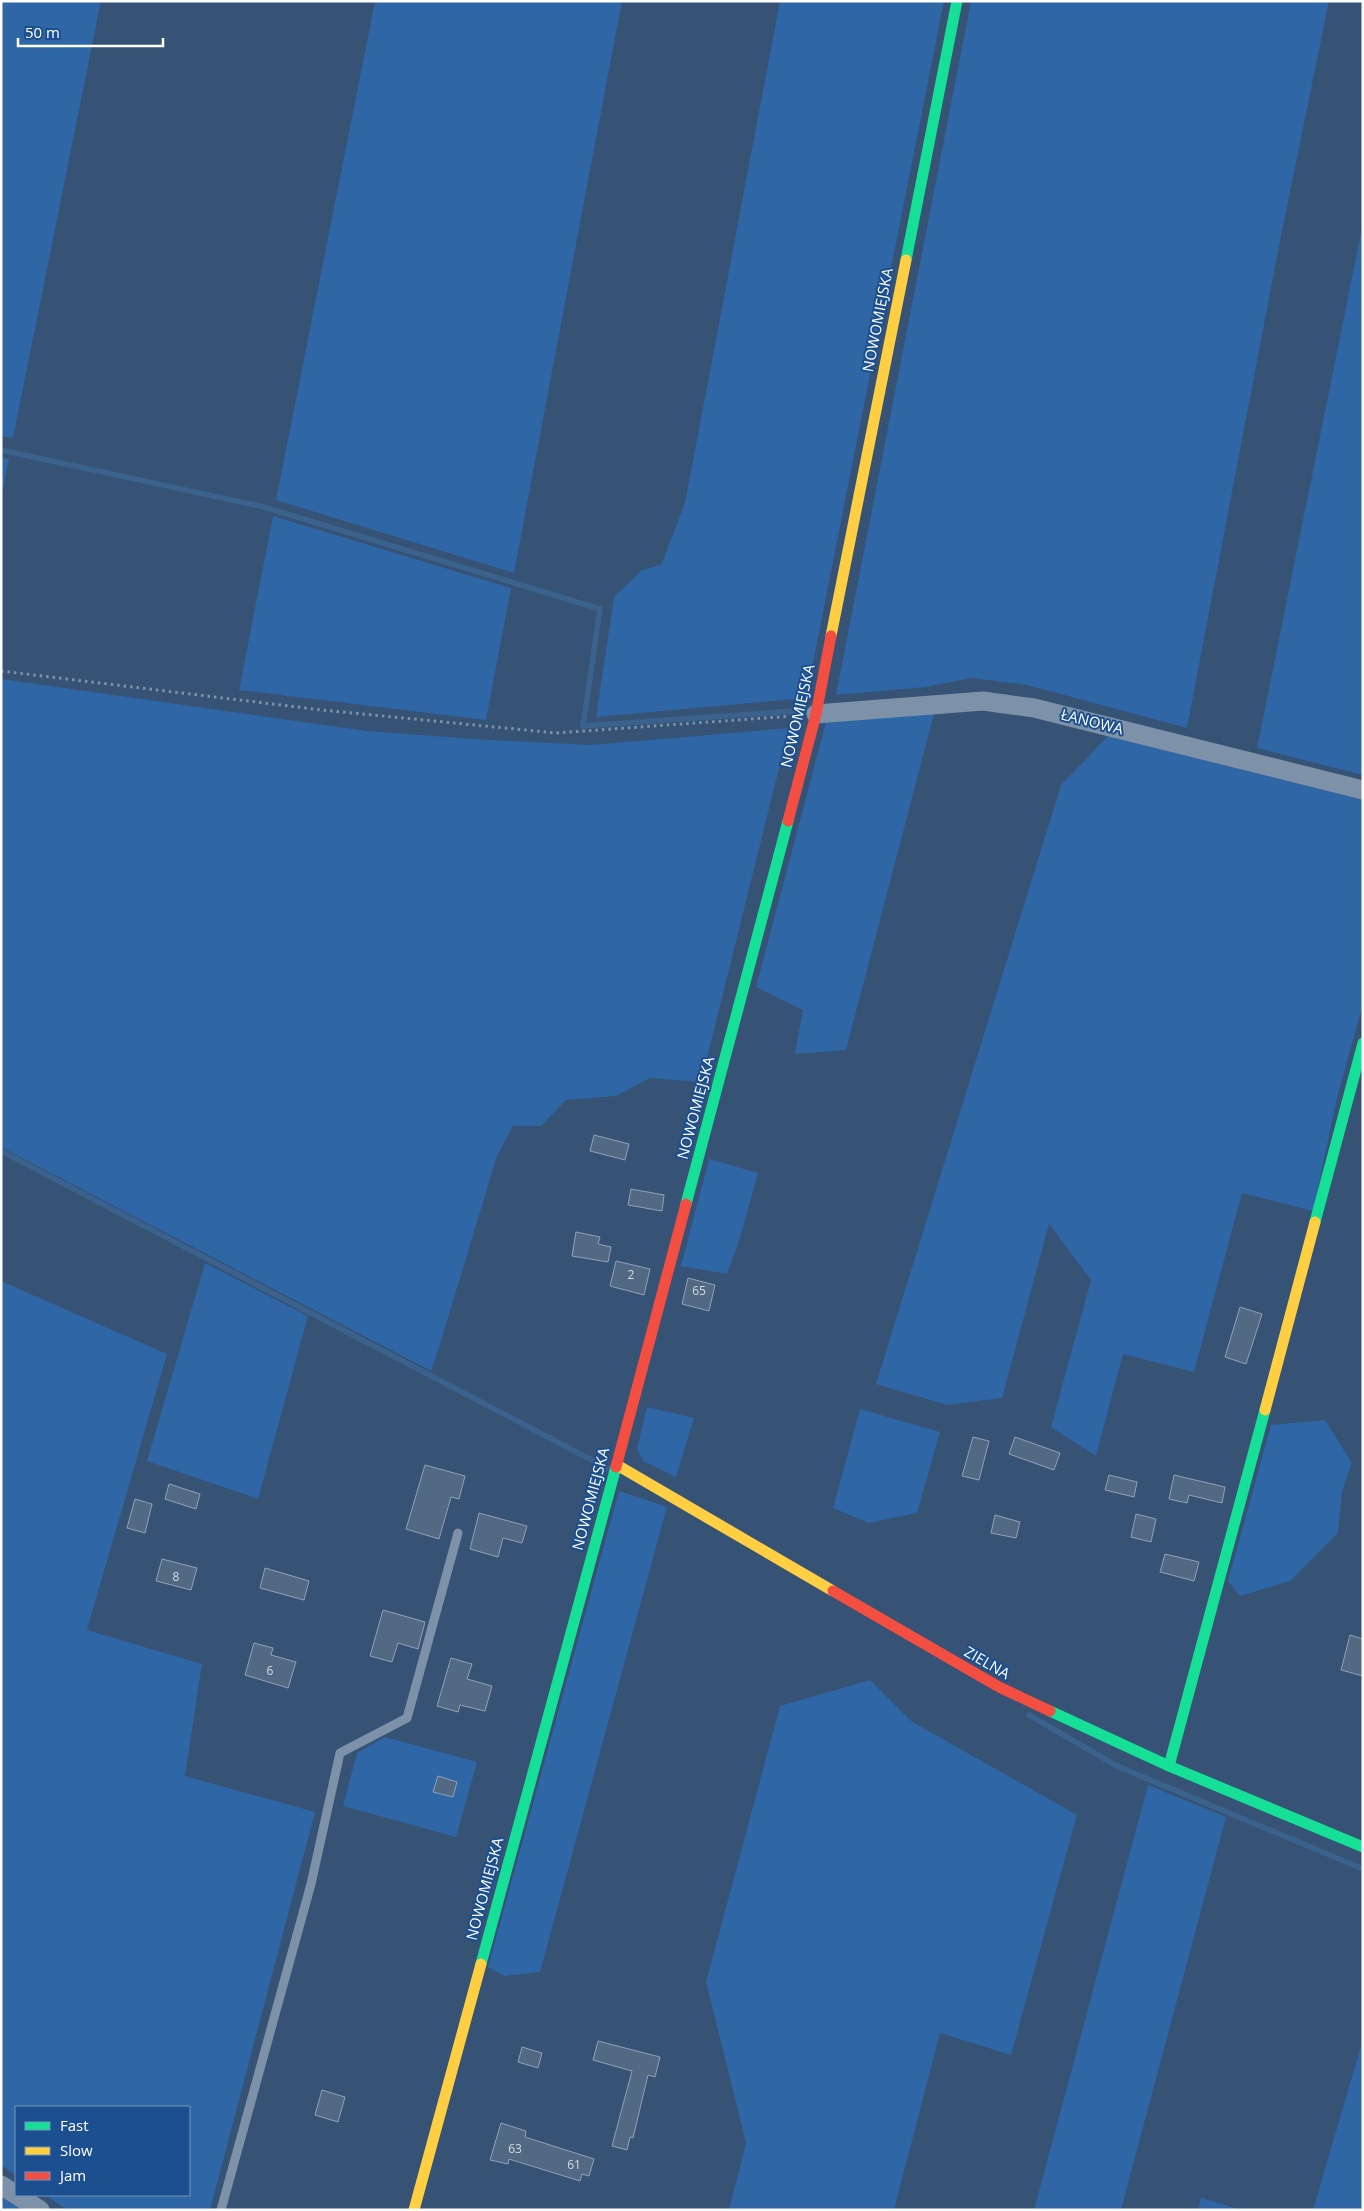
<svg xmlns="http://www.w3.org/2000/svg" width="1364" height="2211" viewBox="0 0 1364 2211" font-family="'Open Sans',sans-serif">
	<rect width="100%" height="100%" fill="#365274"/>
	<g fill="#2f66a5">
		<path d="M1,1H101L13,438L1,436Z"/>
		<path d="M375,1H622L514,573L276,500Z"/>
		<path d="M780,1H944L806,698L596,717L614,597L642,570L661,565L685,503Z"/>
		<path d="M971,1H1329L1279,246L1187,728L1027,685L972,678L925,687L836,695Z"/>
		<path d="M1363,223V775L1257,748Z"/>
		<path d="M1,457L9,459L1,498Z"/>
		<path d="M273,516L511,588L486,720L239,690Z"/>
		<path d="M1,679L367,731L473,739L591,745L789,728L701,1082L650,1078L616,1096L566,1100L541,1126H513L497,1156L441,1341L431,1371L1,1147Z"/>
		<path d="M935,710L846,1050L795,1054L803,1010L756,987L826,722Z"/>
		<path d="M1111,733L1363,794V1004L1337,1098L1313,1211L1242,1193L1194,1372L1123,1354L1096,1456L1051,1427L1091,1280L1049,1224L1002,1398L947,1405L876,1384L1061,785Z"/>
		<path d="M709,1159L758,1173L740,1238L727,1274L681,1266Z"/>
		<path d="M205,1263L308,1316L258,1499L147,1461Z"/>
		<path d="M1,1281L167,1354L87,1630L202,1664L185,1776L315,1812L210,2210H68L45,2195H189V2107H16V2175L1,2165Z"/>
		<path d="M647,1407L694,1418L676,1477L643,1461L637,1449Z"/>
		<path d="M860,1409L940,1432L917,1513L869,1523L833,1508Z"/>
		<path d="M1325,1420L1352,1463L1342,1491L1338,1533L1290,1581L1240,1596L1228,1581L1271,1425Z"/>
		<path d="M619,1491L667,1507L540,1972L504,1976L488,1967Z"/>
		<path d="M870,1680L911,1721L1077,1815L1011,2055L940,2033L894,2210H729L746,2143L706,1982L780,1706Z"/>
		<path d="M385,1737L477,1762L456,1837L343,1806L357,1753Z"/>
		<path d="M1148,1785L1226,1817L1121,2210H1034Z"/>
		<path d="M1363,2039V2210H1313Z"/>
		<path d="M1,2190L33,2210H1Z"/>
		<path d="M1201,2198H1202L1241,2210H1198Z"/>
	</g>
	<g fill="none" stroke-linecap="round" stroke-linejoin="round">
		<g stroke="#3b618d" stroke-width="5.5">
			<path d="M1,450L264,507L600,609L583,726L810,710"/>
			<path d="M1,1151L609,1469"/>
			<path d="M1029,1715L1117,1766L1363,1869"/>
		</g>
	</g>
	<g fill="#526984" stroke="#92a2b6">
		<path d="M594,1135L629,1144L625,1160L590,1151Z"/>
		<path d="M631,1189L664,1195L662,1211L628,1205Z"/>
		<path d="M576,1232L600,1237L598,1244L611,1247L608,1262L572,1256Z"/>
		<path d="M616,1261L650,1269L644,1295L610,1286Z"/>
		<path d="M688,1278L715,1285L709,1311L682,1304Z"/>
		<path d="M1240,1307L1262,1314L1246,1364L1225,1357Z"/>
		<path d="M973,1437L989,1441L979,1480L962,1476Z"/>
		<path d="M1015,1437L1060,1453L1054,1470L1009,1454Z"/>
		<path d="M425,1465L465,1476L459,1499L451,1497L439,1539L406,1529Z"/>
		<path d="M1109,1475L1137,1482L1134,1497L1105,1490Z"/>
		<path d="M1174,1475L1225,1487L1222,1503L1189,1495L1187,1503L1169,1499Z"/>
		<path d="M169,1484L200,1494L196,1509L165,1499Z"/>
		<path d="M135,1499L152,1504L145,1533L127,1528Z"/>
		<path d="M479,1513L527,1526L522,1543L503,1538L498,1557L470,1549Z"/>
		<path d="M1136,1514L1156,1519L1151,1542L1131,1537Z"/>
		<path d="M995,1515L1020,1522L1016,1538L991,1533Z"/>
		<path d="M1165,1554L1199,1562L1194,1581L1160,1572Z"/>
		<path d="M162,1559L197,1568L191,1590L156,1581Z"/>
		<path d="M265,1568L309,1581L304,1600L260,1588Z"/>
		<path d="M383,1610L425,1622L418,1649L398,1643L392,1662L370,1656Z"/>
		<path d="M1350,1635L1363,1639V1676L1341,1670Z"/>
		<path d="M254,1643L273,1648L271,1655L296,1662L288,1688L245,1675Z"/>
		<path d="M451,1658L472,1664L467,1679L492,1686L485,1711L460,1705L458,1712L437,1706Z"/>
		<path d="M438,1776L457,1782L453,1797L433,1792Z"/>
		<path d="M598,2041L660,2057L655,2077L648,2075L633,2138L630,2137L627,2150L612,2146L632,2071L593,2060Z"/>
		<path d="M522,2047L542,2053L538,2068L518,2062Z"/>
		<path d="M322,2090L345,2097L338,2122L315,2115Z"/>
		<path d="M501,2123L526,2131L525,2137L594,2159L589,2176L582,2174L580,2181L509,2159L508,2164L490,2160Z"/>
	</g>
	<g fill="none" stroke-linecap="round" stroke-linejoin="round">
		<path stroke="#7d92a8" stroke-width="3" stroke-dasharray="2.5 4" stroke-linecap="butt" d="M1,671L322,710L556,733L793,716"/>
		<path stroke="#7d92a8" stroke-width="9" d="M221,2210L311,1884L340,1753L407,1718L458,1533"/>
		<g stroke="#7d92a8" stroke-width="19">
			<path d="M816,714L983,701L1034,708L1363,790"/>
			<path d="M1,2185L40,2210"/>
		</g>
		<g stroke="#16e098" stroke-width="11">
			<path d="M906,260L957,1"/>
			<path d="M686,1204L788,821"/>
			<path d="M1315,1222L1363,1043"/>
			<path d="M1050,1711L1169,1766L1363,1847"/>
			<path d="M1169,1766L1265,1410"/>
			<path d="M481,1964L616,1467"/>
		</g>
		<g stroke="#ffcf43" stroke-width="11">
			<path d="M831,636L906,260"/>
			<path d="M1265,1410L1315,1222"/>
			<path d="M617,1465L833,1591"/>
			<path d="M414,2210L481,1964"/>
		</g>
		<g stroke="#f24e42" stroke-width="11">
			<path d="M788,821L816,714L831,636"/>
			<path d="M616,1467L686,1204"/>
			<path d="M833,1591L999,1687L1050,1711"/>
		</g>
	</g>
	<g text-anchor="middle" stroke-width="4" stroke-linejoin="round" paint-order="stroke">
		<g font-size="12" fill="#d4dae0">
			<text x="631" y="1279">2</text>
			<text x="699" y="1295">65</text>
			<text x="176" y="1581">8</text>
			<text x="270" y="1675">6</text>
			<text x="515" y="2153">63</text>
			<text x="574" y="2169">61</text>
		</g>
		<g font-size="15" fill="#fff" stroke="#1b4f8f">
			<text transform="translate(878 320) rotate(-79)" y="5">NOWOMIEJSKA</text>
			<text transform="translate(798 716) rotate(-77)" y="5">NOWOMIEJSKA</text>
			<text transform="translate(1092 722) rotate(14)" y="5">ŁANOWA</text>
			<text transform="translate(696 1108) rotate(-75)" y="5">NOWOMIEJSKA</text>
			<text transform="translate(591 1499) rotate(-75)" y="5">NOWOMIEJSKA</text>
			<text transform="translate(987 1663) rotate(30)" y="5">ZIELNA</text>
			<text transform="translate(485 1889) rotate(-75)" y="5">NOWOMIEJSKA</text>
		</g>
	</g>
	<rect width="1364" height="2211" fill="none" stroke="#ffffff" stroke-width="5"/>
	<rect x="15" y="2106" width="175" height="90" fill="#1b4f8f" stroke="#7695bc"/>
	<rect x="25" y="2122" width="25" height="8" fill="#16e098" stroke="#7695bc"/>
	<text x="60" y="2131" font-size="15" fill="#ffffff">Fast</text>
	<rect x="25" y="2147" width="25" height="8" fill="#ffcf43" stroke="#7695bc"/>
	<text x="60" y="2156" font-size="15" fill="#ffffff">Slow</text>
	<rect x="25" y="2172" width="25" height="8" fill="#f24e42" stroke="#7695bc"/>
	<text x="60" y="2181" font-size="15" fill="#ffffff">Jam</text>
	<path d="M18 38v8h145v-8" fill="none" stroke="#ffffff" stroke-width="2.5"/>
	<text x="25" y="38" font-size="15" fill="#ffffff" stroke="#1b4f8f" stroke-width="4" paint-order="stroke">50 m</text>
</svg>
